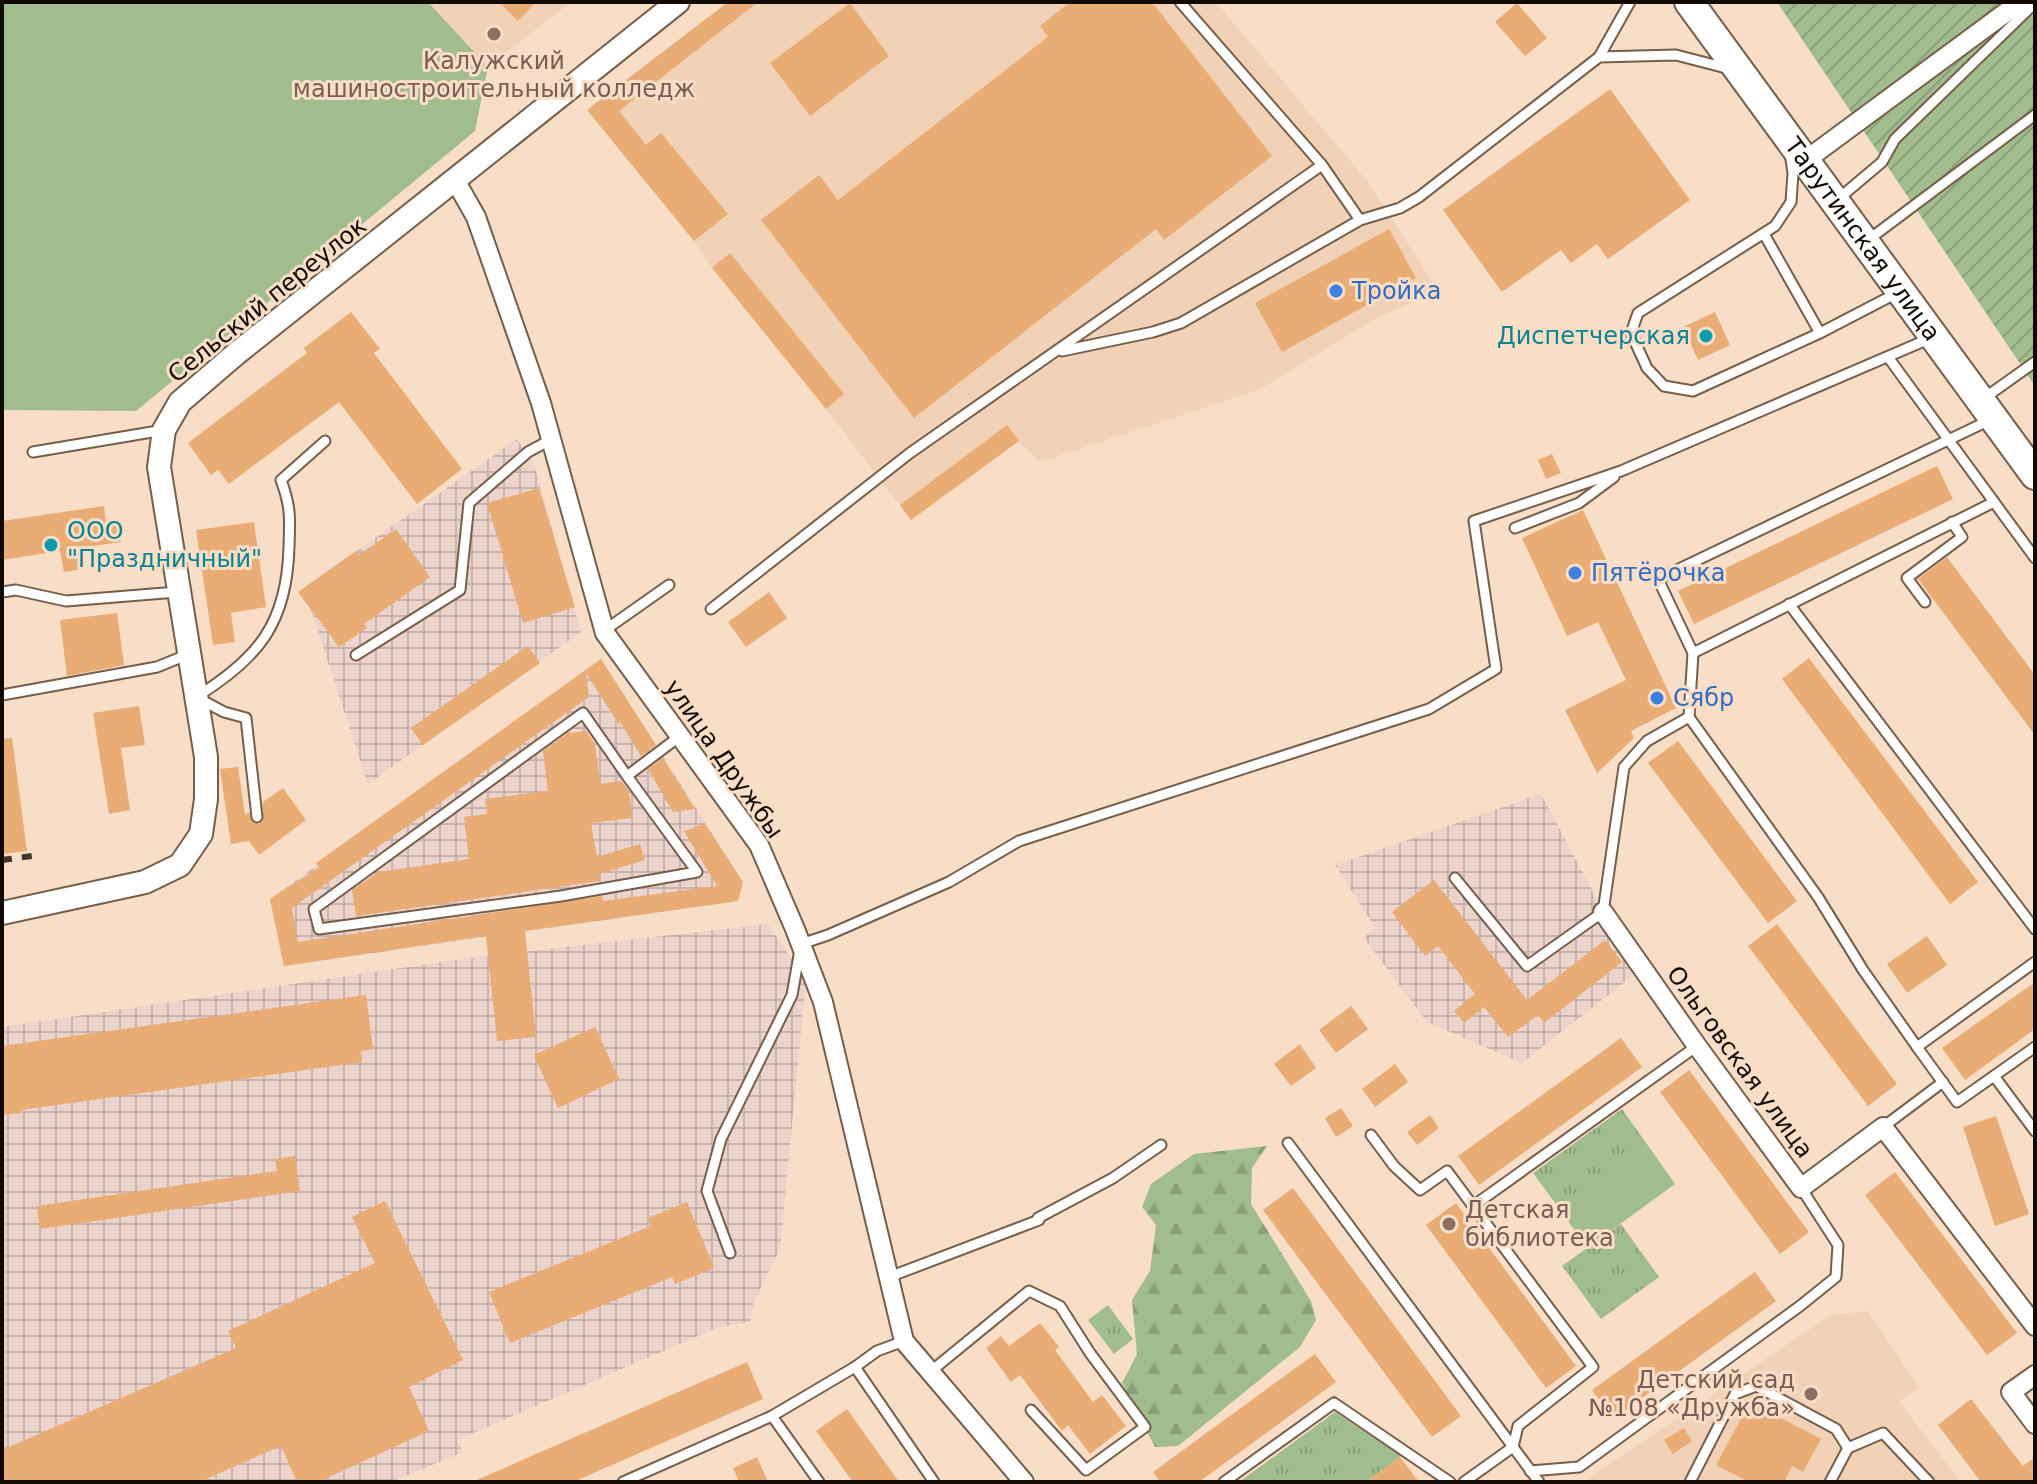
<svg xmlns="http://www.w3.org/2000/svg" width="2037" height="1484" viewBox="0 0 2037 1484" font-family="'DejaVu Sans',sans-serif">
	<defs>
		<pattern id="industrial-grid" width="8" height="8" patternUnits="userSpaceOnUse" patternTransform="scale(2)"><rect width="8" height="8" fill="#ecd3cb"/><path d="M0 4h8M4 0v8" fill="none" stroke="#c9b4ad"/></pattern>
		<pattern id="forest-firs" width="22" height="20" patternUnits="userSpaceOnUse" patternTransform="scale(2)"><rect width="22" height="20" fill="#a1bc8d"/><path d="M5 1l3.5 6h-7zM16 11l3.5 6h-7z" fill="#8aa078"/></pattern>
		<pattern id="park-tufts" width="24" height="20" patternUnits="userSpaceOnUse" patternTransform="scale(2)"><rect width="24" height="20" fill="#a1bc8d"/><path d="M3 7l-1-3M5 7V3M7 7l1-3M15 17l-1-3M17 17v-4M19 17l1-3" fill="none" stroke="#8aa078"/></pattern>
		<pattern id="garden-furrows" width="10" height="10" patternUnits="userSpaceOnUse" patternTransform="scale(2)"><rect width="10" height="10" fill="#a1bc8d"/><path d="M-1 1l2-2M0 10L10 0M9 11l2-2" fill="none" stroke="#8aa078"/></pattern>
	</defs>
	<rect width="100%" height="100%" fill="#f8dec7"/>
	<g fill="#f2d2b6">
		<path d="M428,2H571L488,67Z"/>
		<path d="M728,2H1216L1368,182L1438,290L1377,318L1260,389L1040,462L1018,441L911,520L826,409L712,268L694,241L587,110Z"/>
		<path d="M1868,1311L1919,1388L1899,1401L1961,1482H1590L1587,1479L1831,1315Z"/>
	</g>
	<g fill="url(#industrial-grid)">
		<path d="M517,439L533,461L581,632L368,784L311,610L298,592Z"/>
		<path d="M601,659L743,882L738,901L284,966L270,899Z"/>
		<path d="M1541,794L1636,973L1522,1063L1427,1022L1364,938L1375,927L1335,865Z"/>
		<path d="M768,924L806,980L780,1249L754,1302L750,1322L719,1327L457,1440L463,1452L391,1482H2V1027L476,957Z"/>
	</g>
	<g fill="#a1bc8d">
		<path d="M2,2H428L488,67L475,131L136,411L2,410Z"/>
		<path d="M1649,1147L1675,1184L1587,1248L1561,1211Z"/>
	</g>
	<path fill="url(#forest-firs)" d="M1267,1146L1252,1168L1251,1204L1311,1301L1316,1320L1300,1347L1178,1446L1155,1447L1122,1383L1137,1354L1132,1300L1150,1271L1156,1225L1142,1207L1151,1184L1194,1154Z"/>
	<g fill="url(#park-tufts)">
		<path d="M1622,1109L1649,1147L1561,1211L1533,1173Z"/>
		<path d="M1621,1224L1659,1277L1601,1319L1562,1266Z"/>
		<path d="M1108,1305L1133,1339L1114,1354L1088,1320Z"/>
		<path d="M1335,1412L1401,1456L1366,1482H1239Z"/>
	</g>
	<path fill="url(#garden-furrows)" d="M1777,2H2035V386Z"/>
	<g fill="#e9ac74">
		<path d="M499,2H536L518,21Z"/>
		<path d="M728,2H758L619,111L646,145L661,133L728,214L694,241L587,110Z"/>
		<path d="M1070,2H1152L1272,156L1164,240L1156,229L914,418L761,220L819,175L838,200L1048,37L1040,26Z"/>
		<path d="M850,3L889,56L810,116L770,63Z"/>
		<path d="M1517,3L1547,38L1525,56L1495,22Z"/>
		<path d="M1610,89L1690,200L1608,259L1597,244L1571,263L1561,250L1502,292L1443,210Z"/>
		<path d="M1389,229L1416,278L1282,352L1255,303Z"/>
		<path d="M730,253L844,394L826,409L712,268Z"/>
		<path d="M351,312L380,349L374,353L462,469L417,504L339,402L229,484L218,470L211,475L188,443L307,353L304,348Z"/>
		<path d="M1715,312L1730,345L1698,360L1683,327Z"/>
		<path d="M1007,425L1019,441L911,520L900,505Z"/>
		<path d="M1552,454L1561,473L1546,479L1538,460Z"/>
		<path d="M1937,466L1953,499L1694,624L1678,591Z"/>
		<path d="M539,488L575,607L523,623L487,503Z"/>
		<path d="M104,506L106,524L118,522L121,542L79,548L83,569L64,572L60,551L2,560V521Z"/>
		<path d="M1583,510L1676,708L1631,731L1634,738L1597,773L1565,710L1626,680L1598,622L1567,636L1522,538Z"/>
		<path d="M254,522L266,607L231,613L235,642L213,645L196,530Z"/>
		<path d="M396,529L430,577L364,624L367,628L339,647L298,592L356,551L359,555Z"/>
		<path d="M1947,557L2035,675V735L1918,579Z"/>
		<path d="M769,592L787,618L746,647L728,622Z"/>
		<path d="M117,613L124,665L67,676L60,620Z"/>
		<path d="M528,646L540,663L423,745L411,728Z"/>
		<path d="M1809,658L1978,882L1950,904L1782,679Z"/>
		<path d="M601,659L656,745L641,756L619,720L620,726L586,673L589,697L292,908L298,942L602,896L603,901L717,886L684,831L705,824L743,882L738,901L525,931L536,1037L497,1041L486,936L284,966L270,899L319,867L316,863Z"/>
		<path d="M139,706L145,745L121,748L130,810L109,814L93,713Z"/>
		<path d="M586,731L595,744L600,784L621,781L629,791L632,818L591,823L597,857L640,844L645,860L599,874L600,881L356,916L352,890L378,872L469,859L464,817L487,814L485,799L548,791L543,751L568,733Z"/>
		<path d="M12,738L27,851L2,854V739Z"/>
		<path d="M1678,741L1797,901L1768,923L1648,763Z"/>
		<path d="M663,758L695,809L673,812L648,769Z"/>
		<path d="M238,767L245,815L249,812L253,823L259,824L263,821V802L283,788L306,820L259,855L249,841L231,844L220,769Z"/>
		<path d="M1434,880L1527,1000L1605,940L1622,962L1544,1023L1538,1015L1508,1037L1484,1007L1464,1023L1454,1011L1475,994L1438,946L1425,956L1392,912Z"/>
		<path d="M1777,924L1897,1084L1868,1106L1748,946Z"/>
		<path d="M1927,936L1947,965L1907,993L1887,964Z"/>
		<path d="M2035,982V1029L1965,1080L1942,1048Z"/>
		<path d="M366,995L373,1049L361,1051L362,1062L21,1110L22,1113L2,1115V1046Z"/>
		<path d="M1351,1006L1368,1029L1336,1053L1319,1030Z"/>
		<path d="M595,1027L619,1079L558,1108L534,1055Z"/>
		<path d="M1621,1038L1642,1067L1479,1185L1458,1156Z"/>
		<path d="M1300,1044L1316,1068L1291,1086L1274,1064Z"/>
		<path d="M1395,1064L1408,1082L1375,1107L1362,1089Z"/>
		<path d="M1689,1070L1809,1232L1780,1254L1660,1092Z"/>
		<path d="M1341,1108L1353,1126L1336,1137L1325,1118Z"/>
		<path d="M1430,1115L1439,1128L1417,1145L1407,1132Z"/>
		<path d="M1996,1116L2029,1214L1995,1226L1963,1127Z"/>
		<path d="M295,1156L300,1191L40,1229L37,1206L277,1171L275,1159Z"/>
		<path d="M1895,1172L2017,1333L1987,1355L1865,1195Z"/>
		<path d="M1293,1188L1461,1416L1432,1437L1263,1210Z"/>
		<path d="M385,1201L463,1360L409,1387L429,1431L318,1482H297L281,1446L199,1482H2V1450L236,1348L228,1331L375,1263L352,1217Z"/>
		<path d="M687,1202L714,1268L675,1284L672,1277L510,1343L489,1292L651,1226L648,1218Z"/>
		<path d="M1456,1203L1576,1366L1546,1388L1426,1225Z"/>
		<path d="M1755,1272L1776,1301L1613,1419L1592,1390Z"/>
		<path d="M1040,1323L1059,1347L1055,1350L1093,1402L1102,1395L1126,1426L1090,1454L1068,1425L1062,1431L1020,1375L1011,1382L986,1348L1001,1336L1009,1346Z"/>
		<path d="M1315,1354L1336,1382L1199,1482H1160L1153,1472Z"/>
		<path d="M747,1362L763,1399L573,1482H472Z"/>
		<path d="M1971,1399L2023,1466L2035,1457V1482H1981L1938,1425Z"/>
		<path d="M1750,1402L1821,1439L1803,1472L1792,1466L1784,1482H1749L1716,1465Z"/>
		<path d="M847,1409L899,1482H853L816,1431Z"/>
		<path d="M1684,1428L1692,1441L1673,1454L1664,1440Z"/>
		<path d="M757,1457L768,1482H739L733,1468Z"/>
		<path d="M1400,1457L1419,1482H1366Z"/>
	</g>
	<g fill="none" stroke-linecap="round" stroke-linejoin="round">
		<g stroke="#755e4a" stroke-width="13">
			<g id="service">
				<path d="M1599,57L1630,2"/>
				<path d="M1791,159L1793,173L1791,202L1775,226L1638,313L1631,333L1647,368L1664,386L1693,391L1820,333"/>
				<path d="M1322,165L1360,220"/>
				<path d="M1837,200L1882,162L1895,139L2035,3"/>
				<path d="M1764,234L1820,333L1897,293"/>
				<path d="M1868,240L2035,115"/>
				<path d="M1062,351L1153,332L1181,323L1360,220L1400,208L1419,197L1599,57L1676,55L1730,69"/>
				<path d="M1888,357L2035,558"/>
				<path d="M1983,399L2035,362"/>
				<path d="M1992,419L1658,579L1693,653L1994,502"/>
				<path d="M33,452L164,430"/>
				<path d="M1515,528L1579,503L1614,477"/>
				<path d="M2,592L16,590L66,601L177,592"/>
				<path d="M1925,602L1907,578L1962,537L1952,522"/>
				<path d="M1789,604L2035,929"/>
				<path d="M711,609L910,453L1322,165L1180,2"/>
				<path d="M605,630L669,585"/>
				<path d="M356,655L460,590L469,503L528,452L552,439"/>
				<path d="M2,695L157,667L189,654"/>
				<path d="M1689,717L1818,897L1863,970L1917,1047"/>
				<path d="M627,776L697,872L561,896L319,929L314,909L583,713L627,776L680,736"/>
				<path d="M257,817L246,718L224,712L196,697C259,658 287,623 289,547C290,518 291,507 281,480L325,441"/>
				<path d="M1455,878L1527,966L1603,912L1624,767L1647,741L1689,717L1693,653"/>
				<path d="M2035,962L1917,1047L1957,1102L2035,1047"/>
				<path d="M1994,1076L2035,1131"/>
				<path d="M1883,1127L1943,1082"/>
				<path d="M1371,1135L1394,1166L1420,1190L1447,1171L1473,1206"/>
				<path d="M1288,1143L1539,1482"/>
				<path d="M730,1253L707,1191L721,1139L792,995L801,944L828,935L949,882L1019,841L1429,709L1496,669L1474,521L1621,471L1931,338"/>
				<path d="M889,1277L1039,1220L1038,1218L1113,1178L1161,1145"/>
				<path d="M904,1341L877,1351L855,1367L934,1482"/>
				<path d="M930,1372L1029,1291L1060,1306L1090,1353L1145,1427L1086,1470L1031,1410"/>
				<path d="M772,1416L819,1482"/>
				<path d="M1530,1471L1579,1467L1800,1306L1836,1277L1838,1245L1801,1188"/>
				<path d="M623,1482L772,1416L855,1367"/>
				<path d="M1224,1482L1334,1403L1450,1482"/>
				<path d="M1464,1482L1513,1447L1518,1426L1593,1367L1473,1206L1697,1046"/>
				<path d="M1690,1482L1735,1394L1756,1386L1836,1429L1848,1448"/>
				<path d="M1830,1482L1848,1448L1883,1433L1929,1482"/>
			</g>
		</g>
		<g stroke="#755e4a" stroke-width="22">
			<g id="minor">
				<path d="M1806,160L2020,2"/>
				<path d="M455,180L476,217L541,403L605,633L759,845L795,929L823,1002L904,1341L1024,1482"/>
				<path d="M1603,912L1697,1046L1801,1188L1883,1127L2035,1326"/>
				<path d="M2035,1375L2011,1392L2035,1424"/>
			</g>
		</g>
		<g stroke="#755e4a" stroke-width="26">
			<path id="tertiary" d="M2,913L145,882L180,865L201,834L206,799V757L159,467L164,430L180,402L237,353L678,2"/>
		</g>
		<g stroke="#755e4a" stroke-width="32">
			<g id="primary">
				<path id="s1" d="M1689,2L2035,475"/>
			</g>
		</g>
		<use href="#service" stroke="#fff" stroke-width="9"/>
		<use href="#minor" stroke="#fff" stroke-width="18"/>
		<use href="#tertiary" stroke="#fff" stroke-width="22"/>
		<use href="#primary" stroke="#fff" stroke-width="28"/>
		<path stroke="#41352c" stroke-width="6" stroke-dasharray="10 10" stroke-linecap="butt" d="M2,860L32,856"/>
	</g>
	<g fill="#8d6e63" stroke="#f8dec7" stroke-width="3">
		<circle cx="494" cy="34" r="8"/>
		<circle cx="1449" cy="1224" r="8"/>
		<circle cx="1811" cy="1394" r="8"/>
	</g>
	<g fill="#3f7fe0" stroke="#f8dec7" stroke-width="3">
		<circle cx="1336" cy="291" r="8"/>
		<circle cx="1575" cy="573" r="8"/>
		<circle cx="1657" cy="698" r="8"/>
	</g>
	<g fill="#0f9aa8" stroke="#f8dec7" stroke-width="3">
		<circle cx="1706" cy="336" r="8"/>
		<circle cx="51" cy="545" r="8"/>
	</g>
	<g text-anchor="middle" stroke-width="6" stroke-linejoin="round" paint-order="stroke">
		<g font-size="24" fill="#785e54" stroke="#f8dec7">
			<text x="494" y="69">Калужский<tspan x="494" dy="28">машиностроительный колледж</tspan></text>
			<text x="1465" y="1218" text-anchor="start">Детская<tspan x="1465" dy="28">библиотека</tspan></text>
			<text x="1795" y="1388" text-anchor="end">Детский сад<tspan x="1795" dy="28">№108 «Дружба»</tspan></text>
		</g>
		<g font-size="24" fill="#120a04" stroke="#f8dec7">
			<text dy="8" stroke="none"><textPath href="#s1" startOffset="294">Тарутинская улица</textPath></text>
			<text transform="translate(267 300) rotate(-39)" y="8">Сельский переулок</text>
			<text transform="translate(724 759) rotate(55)" y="8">улица Дружбы</text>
			<text transform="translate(1740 1062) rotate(54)" y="8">Ольговская улица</text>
		</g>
		<g font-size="24" fill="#366cbe" stroke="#f8dec7" text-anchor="start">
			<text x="1352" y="299">Тройка</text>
			<text x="1591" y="581">Пятёрочка</text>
			<text x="1673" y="706">Сябр</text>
		</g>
		<g font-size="24" fill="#0d838f" stroke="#f8dec7" text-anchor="end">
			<text x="1690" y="344">Диспетчерская</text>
			<text x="67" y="539" text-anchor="start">ООО<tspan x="67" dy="28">"Праздничный"</tspan></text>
		</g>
	</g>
	<rect width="2037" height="1484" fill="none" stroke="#120a04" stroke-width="8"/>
</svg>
